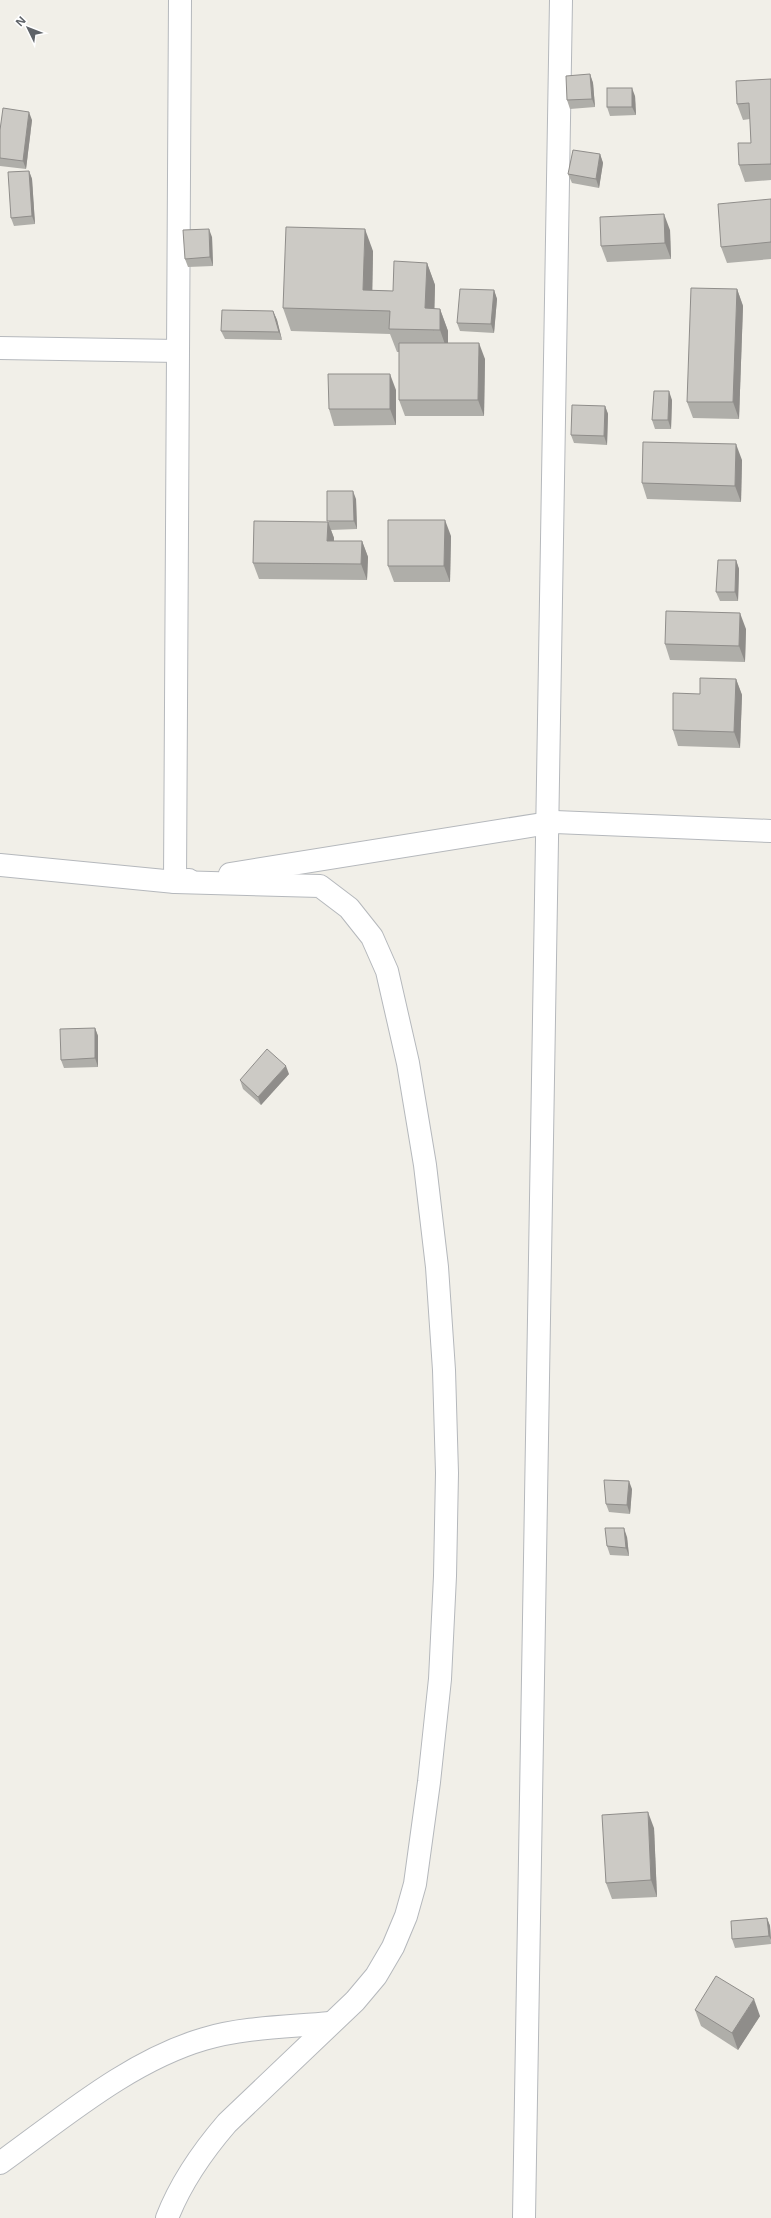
<svg xmlns="http://www.w3.org/2000/svg" width="771" height="2218" viewBox="0 0 771 2218" font-family="'Open Sans',sans-serif">
	<rect width="100%" height="100%" fill="#f1efe8"/>
	<g fill="none" stroke-linecap="round" stroke-linejoin="round">
		<g stroke="#b5b8bc" stroke-width="24">
			<g id="minor">
				<path d="M180,0L175,882L189,880"/>
				<path d="M0,348L178,351"/>
				<path d="M0,865L175,882L320,886L349,908L372,937L387,971L408,1063L425,1165L437,1267L444,1370L447,1473L445,1576L440,1679L429,1782L415,1884L406,1916L393,1947L376,1976L355,2001L227,2123C202,2152 181,2182 167,2218"/>
				<path d="M230,874L555,822L771,831"/>
				<path d="M0,2163C63,2118 129,2061 204,2039C244,2027 289,2027 330,2023"/>
				<path d="M524,2218L561,0"/>
			</g>
		</g>
		<use href="#minor" stroke="#fff" stroke-width="22"/>
	</g>
	<g fill="#afaea9">
		<path d="M590,74L593,83L595,107L570,109L567,100Z"/>
		<path d="M771,80V180L745,182L739,165L751,143L750,119L743,120L737,104Z"/>
		<path d="M635,96L636,115L610,116L607,107Z"/>
		<path d="M32,120L26,169L0,166V130Z"/>
		<path d="M600,154L603,163L599,188L572,183L568,174Z"/>
		<path d="M29,171L32,179L35,224L14,226L11,218Z"/>
		<path d="M771,199V259L727,263L721,247Z"/>
		<path d="M670,230L671,259L607,262L601,246Z"/>
		<path d="M212,237L213,266L188,267L185,259Z"/>
		<path d="M373,251L372,290L393,291L427,263L435,285L434,309H440L448,331V343L485,359L484,416H405L399,400V352H397L390,334L291,331L283,308Z"/>
		<path d="M737,289L743,306L739,419L693,418L687,402Z"/>
		<path d="M494,290L497,299L494,333L460,331L457,323Z"/>
		<path d="M273,311L277,320L282,340L225,339L221,331Z"/>
		<path d="M396,390V425L334,426L329,409Z"/>
		<path d="M672,400L671,429H655L652,420Z"/>
		<path d="M605,406L608,414L607,445L574,443L571,435Z"/>
		<path d="M742,460L741,502L647,499L642,483Z"/>
		<path d="M356,499L357,529L331,530L334,538V541H362L368,557L367,580L259,579L253,563L328,522Z"/>
		<path d="M451,536L450,582H394L388,566Z"/>
		<path d="M736,560L739,569L738,601H720L716,592Z"/>
		<path d="M746,629L745,662L670,660L665,644Z"/>
		<path d="M736,679L742,695L740,748L678,746L673,730L700,694Z"/>
		<path d="M95,1028L98,1036V1067L64,1068L61,1060Z"/>
		<path d="M289,1074L261,1105L243,1089L240,1080Z"/>
		<path d="M632,1489L630,1514L609,1512L606,1504Z"/>
		<path d="M627,1537L629,1556L610,1555L607,1546Z"/>
		<path d="M654,1828L657,1897L612,1899L606,1883Z"/>
		<path d="M767,1918L770,1926L771,1944L735,1948L732,1939Z"/>
		<path d="M695,2010L760,2016L738,2050L701,2026Z"/>
	</g>
	<g fill="#8f8d8a">
		<path d="M590,74L593,83L595,107L592,99Z"/>
		<path d="M632,88L635,96L636,115L632,107Z"/>
		<path d="M29,112L32,120L26,169L23,161Z"/>
		<path d="M600,154L603,163L599,188L596,179Z"/>
		<path d="M29,171L32,179L35,224L32,216Z"/>
		<path d="M664,214L670,230L671,259L665,243Z"/>
		<path d="M209,229L212,237L213,266L210,257Z"/>
		<path d="M365,229L373,251L372,311L363,290Z"/>
		<path d="M427,263L435,285L434,331L425,308Z"/>
		<path d="M737,289L743,306L739,419L733,402Z"/>
		<path d="M494,290L497,299L494,333L491,324Z"/>
		<path d="M440,309L448,331V353L440,330Z"/>
		<path d="M273,311L277,320L282,340L279,332Z"/>
		<path d="M479,343L485,359L484,416L478,400Z"/>
		<path d="M390,374L396,390V425L390,409Z"/>
		<path d="M669,391L672,400L671,429L668,420Z"/>
		<path d="M605,406L608,414L607,445L604,436Z"/>
		<path d="M736,444L742,460L741,502L735,486Z"/>
		<path d="M353,491L356,499L357,529L354,521Z"/>
		<path d="M445,520L451,536L450,582L444,566Z"/>
		<path d="M328,522L334,538L333,557L327,541Z"/>
		<path d="M362,541L368,557L367,580L361,564Z"/>
		<path d="M736,560L739,569L738,601L735,592Z"/>
		<path d="M740,613L746,629L745,662L739,646Z"/>
		<path d="M736,679L742,695L740,748L734,732Z"/>
		<path d="M95,1028L98,1036V1067L95,1058Z"/>
		<path d="M286,1066L289,1074L261,1105L258,1097Z"/>
		<path d="M629,1481L632,1489L630,1514L627,1505Z"/>
		<path d="M624,1528L627,1537L629,1556L626,1548Z"/>
		<path d="M648,1812L654,1828L657,1897L651,1880Z"/>
		<path d="M767,1918L770,1926L771,1940L769,1936Z"/>
		<path d="M754,1999L760,2016L738,2050L732,2033Z"/>
	</g>
	<g fill="#cccac5" stroke="#8f8d8a">
		<path d="M590,74L592,99L567,100L566,76Z"/>
		<path d="M771,79V164L739,165L738,143H751L749,103L737,104L736,81Z"/>
		<rect x="607" y="88" width="25" height="19"/>
		<path d="M3,108L29,112L23,161L0,158V130Z"/>
		<path d="M573,150L600,154L596,179L568,174Z"/>
		<path d="M29,171L32,216L11,218L8,172Z"/>
		<path d="M771,199V242L721,247L718,204Z"/>
		<path d="M664,214L665,243L601,246L600,217Z"/>
		<path d="M286,227L365,229L363,290L393,291L394,261L427,263L425,308L440,309V330L389,329L390,311L283,308Z"/>
		<path d="M209,229L210,257L185,259L183,230Z"/>
		<path d="M691,288L737,289L733,402H687Z"/>
		<path d="M460,289L494,290L491,324L457,323Z"/>
		<path d="M222,310L273,311L279,332L221,331Z"/>
		<path d="M399,343H479L478,400H399Z"/>
		<path d="M328,374H390V409H329Z"/>
		<path d="M654,391H669L668,420H652Z"/>
		<path d="M572,405L605,406L604,436L571,435Z"/>
		<path d="M643,442L736,444L735,486L642,483Z"/>
		<path d="M327,491H353L354,521H327Z"/>
		<path d="M388,520H445L444,566H388Z"/>
		<path d="M254,521L328,522L327,541H362L361,564L253,563Z"/>
		<path d="M718,560H736L735,592H716Z"/>
		<path d="M666,611L740,613L739,646L665,644Z"/>
		<path d="M700,678L736,679L734,732L673,730V693L700,694Z"/>
		<path d="M95,1028V1058L61,1060L60,1029Z"/>
		<path d="M267,1049L286,1066L258,1097L240,1080Z"/>
		<path d="M604,1480L629,1481L627,1505L606,1504Z"/>
		<path d="M605,1528H624L626,1548L607,1546Z"/>
		<path d="M648,1812L651,1880L606,1883L602,1815Z"/>
		<path d="M767,1918L769,1936L732,1939L731,1921Z"/>
		<path d="M716,1976L754,1999L732,2033L695,2010Z"/>
	</g>
	<g transform="translate(28 28) rotate(313)" stroke="#ffffff" stroke-width="3" paint-order="stroke">
	<path d="M0-3L7 15L0 10L-7 15Z" fill="#5f6368"/>
	<text y="-6" font-size="11" font-weight="bold" text-anchor="middle" fill="#5f6368">N</text>
	</g>
</svg>
